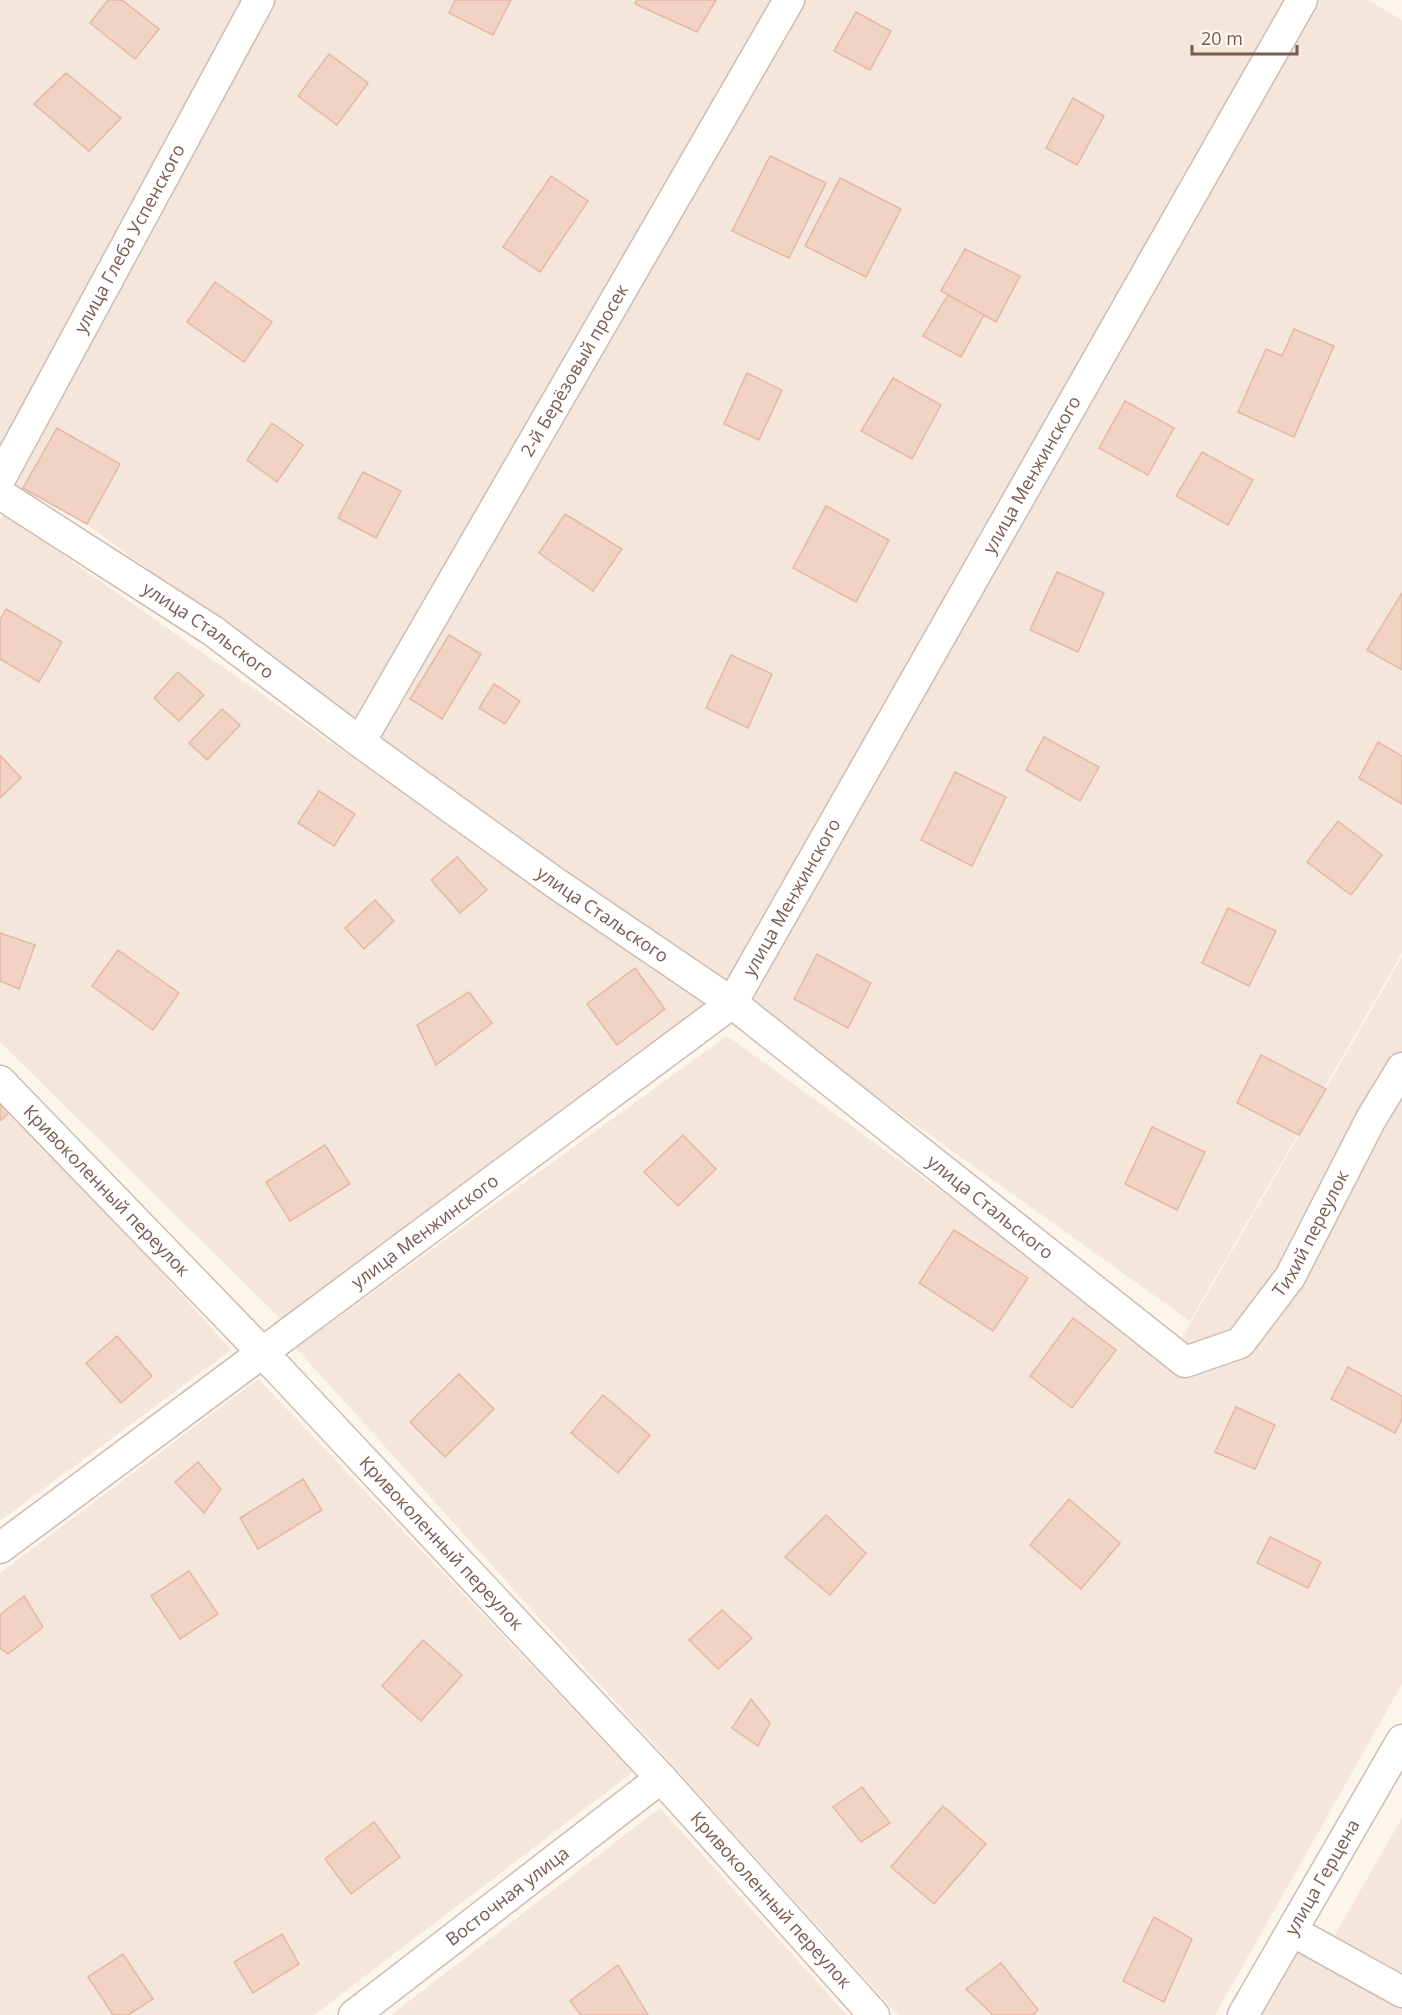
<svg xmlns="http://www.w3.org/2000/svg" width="1402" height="2015" viewBox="0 0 1402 2015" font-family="'Open Sans',sans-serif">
	<rect width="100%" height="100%" fill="#fcf5eb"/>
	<g fill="#f4e6da">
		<path d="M0,0H1368L1402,20V953L1190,1321L417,768L89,526L0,478Z"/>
		<path d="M4,514L706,1005L285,1323L0,1042V520Z"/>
		<path d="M1402,957V1684L1215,2015H898L296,1348L727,1036L1171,1357Z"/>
		<path d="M0,1093L231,1350L0,1521Z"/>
		<path d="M258,1379L633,1772L314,2015H0V1573Z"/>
		<path d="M660,1808L847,2015H391Z"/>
		<path d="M1402,1818V1979L1332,1940Z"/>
		<path d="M1294,1943L1402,2006V2015H1257Z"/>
	</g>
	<g fill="#f1d3c3" stroke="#e4b8a4" stroke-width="1.5">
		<path d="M108,0H122L159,29L135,59L90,23Z"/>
		<path d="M455,0H511L493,35L449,13Z"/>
		<path d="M637,0H716L697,32L635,4Z"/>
		<path d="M856,12L891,31L870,70L834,51Z"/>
		<path d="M329,54L368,83L337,125L298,96Z"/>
		<path d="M66,73L121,118L89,151L34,104Z"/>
		<path d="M1073,98L1104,116L1077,165L1046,148Z"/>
		<path d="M770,156L826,183L789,258L732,231Z"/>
		<path d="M551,176L588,201L540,272L503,247Z"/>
		<path d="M840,178L901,209L866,277L805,246Z"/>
		<path d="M965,249L1020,276L996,322L941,291Z"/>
		<path d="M215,282L272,322L244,362L187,322Z"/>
		<path d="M948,295L984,315L961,357L923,336Z"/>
		<path d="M1294,329L1334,346L1294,437L1238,412L1266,349L1282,356Z"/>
		<path d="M747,373L782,390L759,440L724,424Z"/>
		<path d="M893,378L941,405L912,459L861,431Z"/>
		<path d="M1125,401L1174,428L1148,475L1099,448Z"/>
		<path d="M272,423L303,445L277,482L247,460Z"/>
		<path d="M57,428L120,464L87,524L23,488Z"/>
		<path d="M1202,452L1253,480L1228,525L1176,496Z"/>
		<path d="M363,472L401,491L376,538L338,518Z"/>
		<path d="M826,506L889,540L856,602L793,568Z"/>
		<path d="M565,514L622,549L593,591L539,553Z"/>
		<path d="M1057,572L1104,593L1078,652L1030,630Z"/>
		<path d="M1402,593V670L1367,650Z"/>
		<path d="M6,609L62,642L39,682L0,659V620Z"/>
		<path d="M449,635L481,654L442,719L410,699Z"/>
		<path d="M731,655L772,674L748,728L706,708Z"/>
		<path d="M178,672L204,695L179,721L154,698Z"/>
		<path d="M494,684L520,701L505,724L479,708Z"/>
		<path d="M222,709L240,725L207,760L189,743Z"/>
		<path d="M1044,737L1099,767L1080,801L1026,770Z"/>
		<path d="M1378,742L1402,756V804L1359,778Z"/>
		<path d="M0,755L21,778L0,798Z"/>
		<path d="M955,772L1006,797L972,866L921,840Z"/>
		<path d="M319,791L355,814L334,846L298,823Z"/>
		<path d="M1338,821L1382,855L1351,895L1307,862Z"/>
		<path d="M457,857L487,890L460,913L431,880Z"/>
		<path d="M375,900L394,921L364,949L345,928Z"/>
		<path d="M1228,908L1276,931L1249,986L1202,963Z"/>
		<path d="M0,933L35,945L19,989L0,981Z"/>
		<path d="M118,950L179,993L153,1030L92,986Z"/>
		<path d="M817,954L871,983L848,1028L794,999Z"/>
		<path d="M635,968L665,1009L617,1045L587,1004Z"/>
		<path d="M469,992L492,1023L436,1065L417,1025Z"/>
		<path d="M1261,1055L1326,1089L1299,1135L1237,1103Z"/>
		<path d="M0,1099L11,1111L0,1121Z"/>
		<path d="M1152,1127L1205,1152L1177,1210L1125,1184Z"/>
		<path d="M683,1135L716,1169L678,1206L644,1172Z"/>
		<path d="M325,1145L350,1184L290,1221L266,1182Z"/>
		<path d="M954,1230L1028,1278L993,1331L919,1283Z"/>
		<path d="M1073,1318L1116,1350L1072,1408L1030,1376Z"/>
		<path d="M117,1336L152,1376L121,1403L86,1363Z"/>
		<path d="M1348,1367L1402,1396V1419L1395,1433L1331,1399Z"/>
		<path d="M459,1374L494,1409L445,1457L410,1422Z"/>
		<path d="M603,1395L650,1435L618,1473L571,1433Z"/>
		<path d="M1236,1407L1275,1425L1255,1469L1215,1452Z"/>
		<path d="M198,1462L221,1489L204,1513L175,1482Z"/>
		<path d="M303,1479L322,1510L258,1549L240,1518Z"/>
		<path d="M1069,1499L1120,1543L1081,1589L1030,1545Z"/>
		<path d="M826,1515L866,1553L830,1595L785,1557Z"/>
		<path d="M1270,1537L1321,1562L1308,1588L1257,1563Z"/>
		<path d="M189,1571L218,1614L180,1639L151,1596Z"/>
		<path d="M24,1596L43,1627L8,1654L0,1648V1615Z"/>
		<path d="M722,1610L752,1638L718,1669L689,1640Z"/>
		<path d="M423,1640L462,1675L421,1721L382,1686Z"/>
		<path d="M751,1699L770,1723L758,1746L732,1728Z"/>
		<path d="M862,1787L890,1823L861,1842L833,1807Z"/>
		<path d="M943,1806L986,1844L934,1904L891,1867Z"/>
		<path d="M374,1822L400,1857L351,1894L325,1859Z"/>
		<path d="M1154,1917L1192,1939L1164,2002L1123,1981Z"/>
		<path d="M282,1934L299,1964L253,1993L234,1962Z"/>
		<path d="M123,1954L153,1999L128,2015H113L88,1977Z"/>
		<path d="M1001,1963L1038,2010L1033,2015H993L966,1989Z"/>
		<path d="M618,1965L648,2015H581L570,2001Z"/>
	</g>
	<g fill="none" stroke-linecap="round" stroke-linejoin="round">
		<g stroke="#cfbcb0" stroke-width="33">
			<g id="minor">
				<path id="s1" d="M0,479L259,0"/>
				<path id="s2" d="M0,494L213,631L360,742L554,882L732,1003L1185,1362L1240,1343L1290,1277L1371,1119L1402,1068"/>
				<path id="s3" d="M360,742L789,0"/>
				<path id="s4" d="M0,1081L262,1352L661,1778L874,2015"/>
				<path id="s5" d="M0,1548L732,1003L1302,0"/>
				<path d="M1292,1931L1402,1992"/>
				<path id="s6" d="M354,2015L661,1778"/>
				<path id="s7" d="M1243,2015L1402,1740"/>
			</g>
		</g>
		<use href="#minor" stroke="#fff" stroke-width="30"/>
	</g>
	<g text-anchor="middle" stroke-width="4.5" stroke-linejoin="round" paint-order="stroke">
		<g font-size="18" fill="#785a4e" stroke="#fff9f2">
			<text dy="6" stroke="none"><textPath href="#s1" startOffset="273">улица Глеба Успенского</textPath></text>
			<text dy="6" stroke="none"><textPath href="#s3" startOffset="429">2-й Берёзовый просек</textPath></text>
			<text dy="6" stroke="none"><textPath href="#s5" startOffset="1520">улица Менжинского</textPath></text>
			<text dy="6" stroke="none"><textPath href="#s2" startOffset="249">улица Стальского</textPath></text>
			<text dy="6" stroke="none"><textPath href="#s5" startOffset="1034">улица Менжинского</textPath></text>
			<text dy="6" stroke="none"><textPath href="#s2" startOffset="735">улица Стальского</textPath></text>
			<text dy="6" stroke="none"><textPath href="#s4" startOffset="153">Кривоколенный переулок</textPath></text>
			<text dy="6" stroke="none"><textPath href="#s2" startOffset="1221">улица Стальского</textPath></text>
			<text dy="6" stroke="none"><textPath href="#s5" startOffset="530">улица Менжинского</textPath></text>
			<text dy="6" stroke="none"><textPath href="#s2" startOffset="1659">Тихий переулок</textPath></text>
			<text dy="6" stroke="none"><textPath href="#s4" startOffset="639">Кривоколенный переулок</textPath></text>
			<text dy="6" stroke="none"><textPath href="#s7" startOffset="159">улица Герцена</textPath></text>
			<text dy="6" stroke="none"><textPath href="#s6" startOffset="194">Восточная улица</textPath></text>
			<text dy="6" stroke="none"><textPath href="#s4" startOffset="1125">Кривоколенный переулок</textPath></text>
		</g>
	</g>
	<path d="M1192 45v9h105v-9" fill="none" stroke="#785a4e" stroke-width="3"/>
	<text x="1201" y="45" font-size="18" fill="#785a4e" stroke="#fff9f2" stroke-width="4.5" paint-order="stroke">20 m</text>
</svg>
